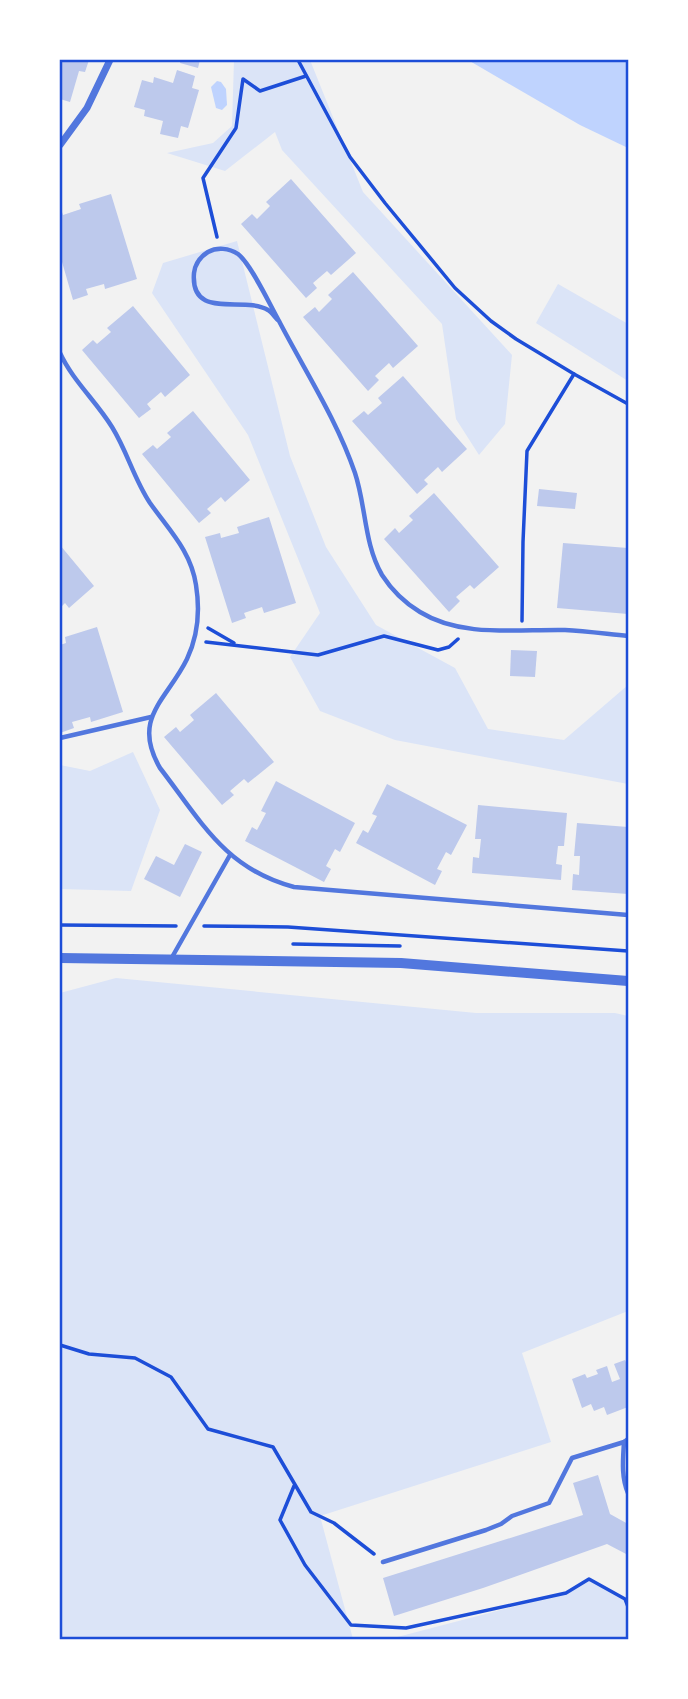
<svg xmlns="http://www.w3.org/2000/svg" width="688" height="1699" viewBox="0 0 688 1699" font-family="'Archivo Narrow',sans-serif">
	<rect width="100%" height="100%" fill="#f2f2f2"/>
	<g fill="#dbe4f7">
		<path d="M234,60H310L363,192L512,355L505,424L479,455L456,419L442,324L282,150L275,132L225,171L167,153L213,143L232,126Z"/>
		<path d="M237,241L290,456L326,547L376,625L455,668L488,729L564,740L628,685V784L395,740L320,711L290,657L320,613L248,435L152,293L163,263Z"/>
		<path d="M558,284L628,324V381L536,323Z"/>
		<path d="M133,752L160,810L131,891L60,889V765L90,771Z"/>
		<path d="M116,978L476,1013H615L628,1016V1311L522,1353L551,1442L320,1516L353,1639L60,1640V993Z"/>
		<path d="M589,1579L625,1599L628,1639L386,1640L566,1593Z"/>
	</g>
	<g fill="#bfd3fe">
		<path d="M468,60H628V148L580,125Z"/>
		<path d="M217,81L221,82L226,89L227,105L222,110L216,108L211,87Z"/>
	</g>
	<g fill="#bdc9ec">
		<path d="M60,60H89L85,72L79,71L70,102L60,99Z"/>
		<path d="M181,60H200L198,68L180,63Z"/>
		<path d="M177,70L195,76L192,88L199,90L188,128L181,126L178,138L160,134L163,121L144,116L145,110L134,107L142,80L153,83L154,77L173,83Z"/>
		<path d="M291,179L356,253L331,275L327,271L313,283L317,288L306,298L241,224L252,214L257,219L270,206L266,202Z"/>
		<path d="M111,194L137,279L105,289L104,284L86,289L88,295L73,300L60,255V206L63,215L81,209L79,204Z"/>
		<path d="M353,272L418,346L393,368L389,363L375,376L379,380L368,391L303,317L315,307L319,312L332,299L328,295Z"/>
		<path d="M133,306L190,375L165,397L161,392L147,404L151,409L139,418L82,350L93,340L97,344L111,332L107,328Z"/>
		<path d="M403,376L467,449L442,472L438,467L424,480L428,484L417,494L352,421L364,411L368,415L382,403L378,398Z"/>
		<path d="M193,411L250,480L225,502L221,497L207,509L211,513L199,523L142,454L153,445L157,449L171,437L167,433Z"/>
		<path d="M539,489L577,493L575,509L537,506Z"/>
		<path d="M434,493L499,567L474,589L470,585L456,597L460,601L449,612L384,539L395,528L399,533L413,520L409,516Z"/>
		<path d="M269,517L296,603L264,613L262,607L244,613L246,618L232,623L205,537L220,533L221,538L239,533L237,527Z"/>
		<path d="M563,543L628,548V614L557,608Z"/>
		<path d="M60,545L94,586L69,608L65,603L60,608Z"/>
		<path d="M97,627L123,712L91,722L90,717L72,722L74,728L60,733V645L66,643L65,637Z"/>
		<path d="M511,650L537,651L535,677L510,676Z"/>
		<path d="M216,693L274,762L248,783L244,779L230,791L234,795L222,805L164,737L176,727L180,732L194,720L190,715Z"/>
		<path d="M276,781L355,823L340,852L335,849L326,866L331,869L324,882L245,841L252,827L257,830L266,813L261,811Z"/>
		<path d="M387,784L467,825L451,855L446,852L437,869L442,871L435,885L356,843L363,830L368,833L377,816L372,814Z"/>
		<path d="M478,805L567,813L564,846H558L556,864L562,865L561,880L472,873L473,857L479,858L481,839H475Z"/>
		<path d="M577,823L628,827V894L572,890L573,874L579,875L580,856H574Z"/>
		<path d="M185,844L202,852L180,897L144,879L156,856L174,865Z"/>
		<path d="M625,1360L627,1364L628,1363V1407L607,1415L604,1407L594,1411L591,1404L582,1408L572,1379L585,1374L587,1378L598,1374L596,1370L607,1366L612,1382L620,1379L614,1364Z"/>
		<path d="M598,1475L610,1514L628,1524V1555L607,1544L483,1588L394,1616L383,1578L583,1515L573,1483Z"/>
	</g>
	<g fill="none" stroke-linecap="round" stroke-linejoin="round">
		<g stroke="#1d4ed8" stroke-width="3.5">
			<path d="M298,60L350,157L385,203L455,288L491,321L516,339L574,374"/>
			<path d="M217,237L203,178L236,128L243,79L260,91L306,76"/>
			<path d="M522,621L523,542L527,451L574,374L628,404"/>
			<path d="M208,628L234,643"/>
			<path d="M206,642L318,655L384,636L438,650L449,647L458,639"/>
			<path d="M60,925L176,926"/>
			<path d="M204,926L288,927L628,951"/>
			<path d="M293,944L400,946"/>
			<path d="M60,1345L89,1354L135,1358L171,1377L208,1429L273,1447L311,1512L334,1523L374,1554"/>
			<path d="M294,1486L280,1520L305,1565L351,1625L406,1628L566,1593L589,1579L625,1599L628,1607"/>
		</g>
		<g stroke="#5277de" stroke-width="4.5">
			<path d="M279,321C275,318 272,312 268,310C244,295 190,321 194,273C195,264 200,257 208,252C217,247 229,248 238,254C251,264 270,305 279,321C305,371 337,420 355,473C366,506 364,544 382,575C391,589 405,603 420,612C462,638 518,629 565,630C586,631 607,634 628,636"/>
			<path d="M60,353C73,381 96,401 112,427C127,451 134,479 150,503C169,530 191,551 196,585C200,610 198,636 187,659C167,700 131,718 160,768C201,821 225,869 294,887L628,915"/>
			<path d="M60,738L151,717"/>
			<path d="M171,959L230,855"/>
			<path d="M628,1439L624,1442C623,1459 621,1477 628,1493"/>
			<path d="M383,1562L486,1530L501,1524L512,1516L549,1503L572,1458L624,1442"/>
		</g>
		<path stroke="#5277de" stroke-width="7" d="M60,145L87,108L110,60"/>
		<path stroke="#5277de" stroke-width="10" d="M60,958L401,963L628,981"/>
	</g>
	<rect width="688" height="1699" fill="none" stroke="#ffffff" stroke-width="122"/>
	<rect x="61" y="61" width="566" height="1577" fill="none" stroke="#1d4ed8" stroke-width="2.5"/>
</svg>
